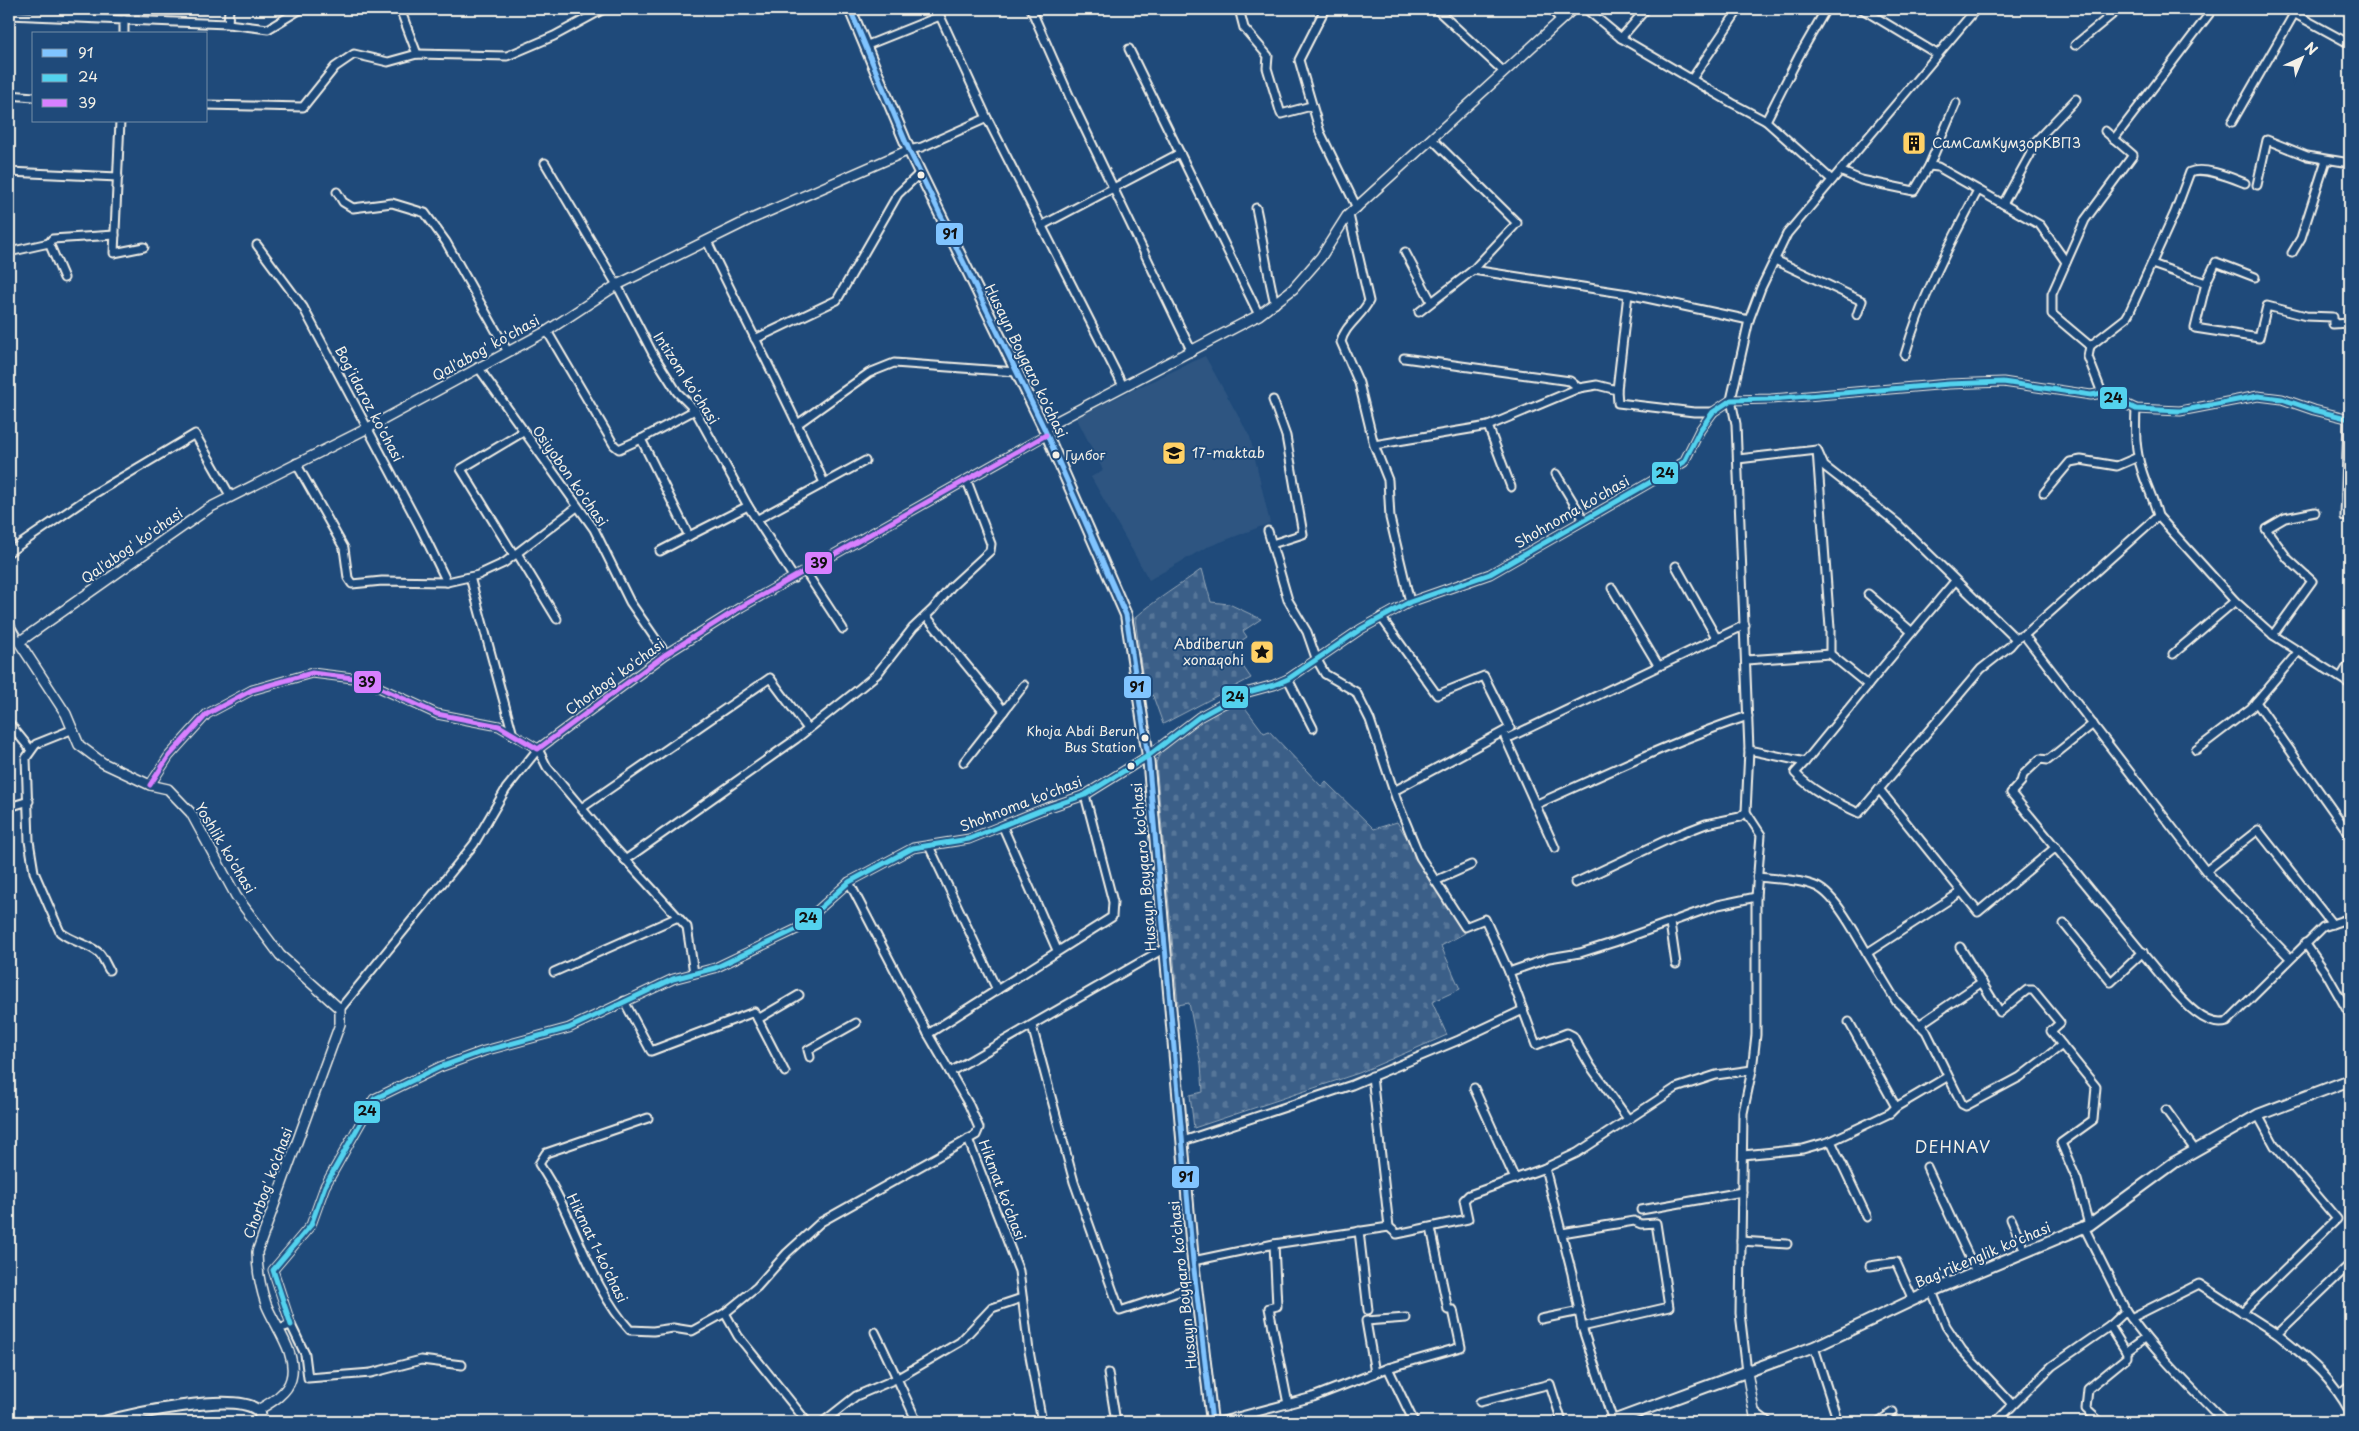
<svg xmlns="http://www.w3.org/2000/svg" width="2359" height="1431" viewBox="0 0 2359 1431" font-family="'Playpen Sans',sans-serif">
	<defs>
		<pattern id="cemetery-stones" width="16" height="16" patternUnits="userSpaceOnUse" patternTransform="scale(1.25)"><rect width="16" height="16" fill="#3a5f88"/><path d="M2 7V4a2 2 0 0 1 4 0v3zM10 15v-3a2 2 0 0 1 4 0v3z" fill="#577699"/></pattern>
	</defs>
	<rect width="100%" height="100%" fill="#1f4a7a"/>
	<filter id="ink" filterUnits="userSpaceOnUse"><feTurbulence type="fractalNoise" baseFrequency=".02" numOctaves="2"/><feDisplacementMap in="SourceGraphic" scale="10" xChannelSelector="R" yChannelSelector="G"/><feConvolveMatrix kernelMatrix="1 2 1 2 8 2 1 2 1" color-interpolation-filters="sRGB"/></filter>
	<g filter="url(#ink)">
		<path fill="#2d5581" d="M1205,356L1250,437L1270,523L1205,548L1149,580L1091,477L1103,470L1076,417Z"/>
		<g fill="url(#cemetery-stones)" stroke="#97a8b8">
			<path d="M1202,569L1211,602L1229,604L1261,619L1243,631L1247,637L1230,648L1251,678L1163,724L1153,696L1144,688L1135,618C1156,599 1179,586 1202,569Z"/>
			<path d="M1240,701L1264,733L1269,731L1321,786L1326,782L1374,829L1397,822L1465,933L1441,946L1460,989L1432,1002L1447,1035L1359,1073L1194,1128L1190,1095L1203,1092L1201,1064L1189,1003L1178,1005L1156,763C1165,733 1213,714 1240,701Z"/>
		</g>
		<g fill="none" stroke-linecap="round" stroke-linejoin="round">
			<g stroke="#f4f1e8" stroke-width="11">
				<g id="minor">
					<path d="M400,9L417,54"/>
					<path d="M1031,9L1072,102L1192,352"/>
					<path d="M1239,9L1244,28L1268,56L1267,68L1281,114L1311,106"/>
					<path d="M1325,9L1299,60L1320,132L1357,208"/>
					<path d="M1436,9L1503,71"/>
					<path d="M1551,9L1561,20"/>
					<path d="M1586,9L1621,38L1732,103L1766,121L1832,180"/>
					<path d="M1862,9L1937,54"/>
					<path d="M2286,9L2350,44"/>
					<path d="M9,15L124,20V34"/>
					<path d="M940,16L987,118L1123,386"/>
					<path d="M124,20L228,24L229,9"/>
					<path d="M228,24L268,29L301,9"/>
					<path d="M1621,38L1646,9"/>
					<path d="M2075,45L2114,13L2112,9"/>
					<path d="M865,46L940,16L937,9"/>
					<path d="M1129,49L1259,315"/>
					<path d="M1692,79L1739,9"/>
					<path d="M9,95L34,97"/>
					<path d="M206,105L303,107L335,67L354,54L388,62L417,54L507,56L554,36L604,9"/>
					<path d="M120,121L114,253L144,247"/>
					<path d="M1766,121L1799,56L1826,9"/>
					<path d="M2232,122L2294,14"/>
					<path d="M1432,139L1517,223L1473,270L1628,294"/>
					<path d="M2114,139L2213,9"/>
					<path d="M909,150L922,147L987,118"/>
					<path d="M545,163L617,285L653,354L677,392L695,410L748,506L794,578"/>
					<path d="M1929,166L1938,167L2003,204L2030,155L2034,143L2076,99"/>
					<path d="M1840,171L1861,180L1914,191L1929,166L1956,103"/>
					<path d="M9,172L118,177"/>
					<path d="M2257,185L2267,140L2307,156L2350,163"/>
					<path d="M337,192L343,202L353,208L392,203L425,213L446,242L508,352"/>
					<path d="M2003,204L2040,225L2066,262"/>
					<path d="M1256,208C1263,240 1267,272 1275,304"/>
					<path d="M1349,215L1369,301C1362,316 1344,326 1341,342L1359,383L1374,445L1388,480L1390,518L1410,602"/>
					<path d="M1041,226L1180,153"/>
					<path d="M707,241C745,322 789,400 824,483"/>
					<path d="M257,245L303,307L420,527L447,582"/>
					<path d="M9,252L49,243"/>
					<path d="M1405,252L1431,301"/>
					<path d="M2292,253L2301,238L2326,160"/>
					<path d="M1775,260L1862,301L1857,315"/>
					<path d="M2152,264L2206,283L2216,262L2255,277"/>
					<path d="M64,278L49,243L52,239L115,235"/>
					<path d="M2206,283L2195,328L2259,338L2267,306L2306,316L2333,317V324L2350,323"/>
					<path d="M1419,312L1473,270"/>
					<path d="M547,331L614,445L619,449L641,439"/>
					<path d="M755,339L837,300L898,194L920,173"/>
					<path d="M2090,346L2052,314V294L2085,220L2133,155L2105,131"/>
					<path d="M1905,355C1922,296 1950,244 1978,190"/>
					<path d="M1404,358L1570,381L1579,388"/>
					<path d="M478,367L594,529L630,602L666,654"/>
					<path d="M1617,390L1628,294L1749,320"/>
					<path d="M2102,393L2088,357L2090,346L2126,318L2129,313L2175,212L2190,172C2204,166 2232,178 2245,183"/>
					<path d="M2136,409C2135,430 2135,450 2142,471C2147,487 2154,500 2158,516L2235,601"/>
					<path d="M695,410L641,439L689,536L748,506"/>
					<path d="M799,423L869,373L894,363L1016,372"/>
					<path d="M1488,426L1511,487"/>
					<path d="M1374,445L1488,426L1579,388L1597,385L1617,390L1618,403L1694,412H1713"/>
					<path d="M1817,450L1824,466L1897,523L2016,639L2028,632L2158,516"/>
					<path d="M1738,459L1817,450L1830,628V654L1868,685L1805,762"/>
					<path d="M296,463L344,548L348,578L352,584L382,581L447,582L478,575L504,563L577,507"/>
					<path d="M1556,474L1584,520"/>
					<path d="M2044,493L2070,462L2081,460L2117,466L2138,457"/>
					<path d="M2345,517L2348,418"/>
					<path d="M758,519L865,461"/>
					<path d="M1268,531L1288,600L1307,632L1316,658L1325,674L1356,692L1370,720L1397,801L1420,857L1465,927L1485,919L1509,972L1536,1045L1567,1033L1573,1036L1591,1067L1628,1119"/>
					<path d="M1272,544L1303,534L1286,436L1273,400"/>
					<path d="M660,551L689,536"/>
					<path d="M9,552L92,495L195,434L231,497"/>
					<path d="M517,553L557,619"/>
					<path d="M514,555L461,469L523,432"/>
					<path d="M1676,566L1717,639"/>
					<path d="M805,571L843,629"/>
					<path d="M470,577L513,735"/>
					<path d="M1612,588L1658,665"/>
					<path d="M1868,594L1912,632L1868,685"/>
					<path d="M926,616L1004,711L964,762"/>
					<path d="M1381,617L1437,695L1484,676L1510,728L1394,791"/>
					<path d="M9,624L19,642"/>
					<path d="M1912,632L1955,581"/>
					<path d="M2024,635L2205,870L2290,958"/>
					<path d="M2273,635L2312,581L2288,559L2266,529L2285,518L2315,512"/>
					<path d="M2299,651L2256,702L2350,835"/>
					<path d="M2173,654L2235,601L2273,635L2350,684"/>
					<path d="M1746,660L1830,654"/>
					<path d="M2341,677L2350,662"/>
					<path d="M1288,679L1313,728"/>
					<path d="M1004,711L1024,685"/>
					<path d="M9,723L31,750"/>
					<path d="M2093,724L2048,760L2040,759L2023,775L2021,782L2011,793L2167,983C2180,998 2205,1029 2227,1022L2323,927L2350,918"/>
					<path d="M71,730L36,744L26,758L29,841L34,872L60,932C72,942 91,945 99,953C103,957 106,965 109,970"/>
					<path d="M1505,737L1555,848"/>
					<path d="M1506,739L1745,625"/>
					<path d="M1749,750L1805,762L1795,773C1813,792 1836,802 1859,813L1981,669L2010,646L2016,639"/>
					<path d="M2196,750L2251,708L2256,702"/>
					<path d="M150,785L169,756L207,714L252,690L312,673L361,679L437,714L499,726L538,749L666,654L741,607L1046,435"/>
					<path d="M1879,789L1978,912L2056,847"/>
					<path d="M1535,805C1605,774 1675,740 1748,716"/>
					<path d="M9,807L29,801"/>
					<path d="M583,807L770,678L808,729"/>
					<path d="M1003,827L1057,950"/>
					<path d="M625,860L796,739L860,688L877,674L913,628L933,609L951,587L990,551L991,544L967,481"/>
					<path d="M2206,871L2258,830L2332,924"/>
					<path d="M1757,877C1776,879 1797,879 1815,886C1835,893 1856,935 1867,953"/>
					<path d="M1435,881L1471,865"/>
					<path d="M1575,883L1675,836L1706,824L1740,817L1746,812"/>
					<path d="M1670,923L1676,964"/>
					<path d="M2064,924L2111,982L2143,952"/>
					<path d="M2305,943L2326,973L2350,1015"/>
					<path d="M1960,947L2000,1012L2027,990H2033L2060,1023L2051,1031L2062,1045L2020,1077L1966,1106L1962,1104L1926,1031L1896,1001L1867,953L1961,892"/>
					<path d="M554,972L678,917"/>
					<path d="M1509,972L1549,958L1580,953L1615,942L1718,905L1756,897"/>
					<path d="M997,990L1112,917L1113,902L1085,795"/>
					<path d="M624,1001L651,1051L754,1012L785,1072"/>
					<path d="M340,1009L474,844L506,789L538,749L547,767L614,847L687,927L694,973"/>
					<path d="M758,1019L799,995"/>
					<path d="M1849,1022L1896,1107L1947,1077"/>
					<path d="M1919,1025L1982,982"/>
					<path d="M1032,1026L1074,1182L1120,1311L1196,1286"/>
					<path d="M928,1034L997,990L929,846"/>
					<path d="M2062,1045L2096,1087L2093,1120L2061,1143L2077,1180L2089,1225"/>
					<path d="M810,1057L808,1050L856,1023"/>
					<path d="M950,1072L1165,948"/>
					<path d="M1372,1076L1389,1227L1397,1234L1468,1219L1464,1200L1469,1195L1545,1168L1577,1153L1676,1088L1716,1075L1752,1070"/>
					<path d="M1474,1088L1515,1179"/>
					<path d="M2166,1110L2195,1150"/>
					<path d="M648,1118L546,1153L539,1164C575,1216 588,1284 630,1330L653,1331L673,1328L692,1331L725,1313L757,1287L787,1253L821,1222L976,1135L979,1128L969,1105L928,1034L849,882"/>
					<path d="M968,1139L1019,1271L1029,1351L1042,1422"/>
					<path d="M1183,1141L1352,1085L1459,1040L1523,1010"/>
					<path d="M1831,1141L1867,1217"/>
					<path d="M1743,1155L1803,1149L1831,1141L1890,1113L1896,1107"/>
					<path d="M1927,1167L1976,1272"/>
					<path d="M1545,1168L1572,1274L1582,1327L1613,1421"/>
					<path d="M1641,1210L1742,1192"/>
					<path d="M2011,1219L2025,1251"/>
					<path d="M1359,1231L1368,1310"/>
					<path d="M1562,1233L1634,1221L1641,1224L1656,1223L1669,1307L1582,1327"/>
					<path d="M1741,1241L1787,1244"/>
					<path d="M1274,1244L1277,1306L1269,1308L1288,1404"/>
					<path d="M1193,1261L1274,1244L1389,1227"/>
					<path d="M1870,1266L1896,1262L1913,1300"/>
					<path d="M1932,1291L1946,1326L1962,1350L2010,1402L2011,1407L1996,1422"/>
					<path d="M2126,1311L2131,1318L2199,1284L2277,1334L2350,1264"/>
					<path d="M2242,1312L2337,1219L2275,1146L2258,1115"/>
					<path d="M725,1313L738,1336L807,1422"/>
					<path d="M2131,1318C2158,1356 2192,1388 2224,1422"/>
					<path d="M1541,1319L1580,1311"/>
					<path d="M291,1325L273,1270L311,1225L325,1186L374,1099L440,1067L484,1051L569,1028L673,979L715,968L797,929L849,882L913,848L969,839L1041,810L1085,795L1148,756L1199,717L1241,694L1274,685L1288,679L1361,629L1410,602L1490,574L1649,483L1684,462L1700,430L1713,412L1731,400L1771,399L1949,384L2003,382L2091,395L2102,393L2136,409L2180,411L2258,396L2282,399L2314,410L2350,419"/>
					<path d="M278,1329L291,1325L305,1354L308,1378L371,1373L421,1360L462,1365"/>
					<path d="M875,1332C890,1362 903,1392 917,1422"/>
					<path d="M2277,1334C2309,1360 2329,1374 2350,1412"/>
					<path d="M1814,1347L1838,1422"/>
					<path d="M2126,1352L2145,1338"/>
					<path d="M1388,1368L1414,1422"/>
					<path d="M1747,1372L1740,1313L1743,1113L1752,1070L1756,1035V897L1761,835L1746,812L1749,750L1736,424L1731,400L1749,320L1761,288L1787,234L1976,9"/>
					<path d="M1108,1373L1116,1422"/>
					<path d="M1375,1373L1366,1321L1406,1318"/>
					<path d="M2340,1393L2350,1385"/>
					<path d="M1480,1402L1550,1384L1562,1422"/>
					<path d="M2011,1407L2052,1366L2110,1326L2126,1311L2084,1227"/>
					<path d="M1754,1411L1768,1422"/>
					<path d="M823,1422L856,1396L898,1378L960,1342L992,1308L1022,1298"/>
					<path d="M1219,1422L1313,1397L1388,1368L1461,1347L1453,1310H1448L1431,1228"/>
					<path d="M1878,1422L1893,1412"/>
					<path d="M2100,1422L2086,1409L2088,1389L2127,1357V1353L2110,1326"/>
				</g>
			</g>
			<g stroke="#f4f1e8" stroke-width="12">
				<g id="tertiary">
					<path d="M1044,428L1259,315L1293,289L1321,257L1347,216L1573,9"/>
					<path d="M1747,1372L1756,1422"/>
					<path d="M258,1410C270,1403 287,1394 291,1379C298,1354 275,1327 266,1304C260,1286 257,1271 257,1252L340,1024V1009L280,955L236,896L191,813L168,789L150,785L103,763L79,745L66,714L19,642L209,508L368,428L508,352L547,331L617,285L749,220L909,150"/>
				</g>
			</g>
			<g stroke="#f4f1e8" stroke-width="14">
				<g id="secondary">
					<path d="M850,9L909,150L1044,428L1126,615L1148,756L1193,1261L1212,1422"/>
					<path d="M104,1422C132,1414 232,1392 256,1409C261,1412 261,1417 261,1422"/>
					<path d="M1610,1422L1814,1347L1932,1291L2089,1225L2175,1162L2258,1115L2350,1080"/>
				</g>
			</g>
			<use href="#minor" stroke="#1f4a7a" stroke-width="7"/>
			<use href="#tertiary" stroke="#1f4a7a" stroke-width="9"/>
			<use href="#secondary" stroke="#1f4a7a" stroke-width="10"/>
			<g stroke="#1f4a7a" stroke-width="9">
				<path id="bus-1" d="M850,9L909,150L1044,428L1126,615L1148,756L1193,1261L1212,1422"/>
			</g>
			<g stroke="#1f4a7a" stroke-width="9">
				<path id="bus-2" d="M291,1325L273,1270L311,1225L325,1186L374,1099L440,1067L484,1051L569,1028L673,979L715,968L797,929L849,882L913,848L969,839L1041,810L1085,795L1148,756L1199,717L1241,694L1274,685L1288,679L1361,629L1410,602L1490,574L1649,483L1684,462L1700,430L1713,412L1731,400L1771,399L1949,384L2003,382L2091,395L2102,393L2136,409L2180,411L2258,396L2282,399L2314,410L2350,419"/>
			</g>
			<g stroke="#1f4a7a" stroke-width="9">
				<path id="bus-3" d="M150,785L169,756L207,714L252,690L312,673L361,679L437,714L499,726L538,749L666,654L741,607L1046,435"/>
			</g>
			<use href="#bus-1" stroke="#80c4ff" stroke-width="5"/>
			<use href="#bus-2" stroke="#53d2ee" stroke-width="5"/>
			<use href="#bus-3" stroke="#d880ff" stroke-width="5"/>
		</g>
	</g>
	<defs>
		<g id="building-square" transform="scale(1.25)"><rect x="-9" y="-9" width="18" height="18" rx="4" fill="#ffd166" stroke="#1f4a7a"/><path d="M-4-6H4V6H1V3H-1V6H-4ZM-2.5-4.3h1.7v1.8h-1.7ZM.8-4.3h1.7v1.8H.8ZM-2.5-1h1.7V.8h-1.7ZM.8-1h1.7V.8H.8Z" fill="#111"/></g>
		<g id="school-square" transform="scale(1.25)"><rect x="-9" y="-9" width="18" height="18" rx="4" fill="#ffd166" stroke="#1f4a7a"/><path d="M0-5L7-2L0 1L-7-2ZM-4 1L0 2.5L4 1V4Q0 6-4 4Z" fill="#111"/></g>
		<g id="sight-square" transform="scale(1.25)"><rect x="-9" y="-9" width="18" height="18" rx="4" fill="#ffd166" stroke="#1f4a7a"/><path d="M0-6L1.8-2.2L6-1.7L2.9 1.2L3.7 5.4L0 3.3L-3.7 5.4L-2.9 1.2L-6-1.7L-1.8-2.2Z" fill="#111"/></g>
	</defs>
	<g fill-rule="evenodd">
		<use href="#building-square" x="1914" y="143"/>
		<use href="#school-square" x="1174" y="453"/>
		<use href="#sight-square" x="1262" y="652"/>
	</g>
	<g fill="#f4f1e8" stroke="#1f4a7a" stroke-width="2">
		<circle cx="921" cy="175" r="4.5"/>
		<circle cx="1056" cy="455" r="4.5"/>
		<circle cx="1145" cy="738" r="4.5"/>
		<circle cx="1131" cy="766" r="4.5"/>
	</g>
	<g text-anchor="middle" stroke-width="4" stroke-linejoin="round" paint-order="stroke">
		<g font-size="13" fill="#f4f1e8" stroke="#1f4a7a" text-anchor="start">
			<text x="1065" y="460">Гулбоғ</text>
			<text x="1136" y="736" text-anchor="end">Khoja Abdi Berun<tspan x="1136" dy="16">Bus Station</tspan></text>
		</g>
		<g font-size="14" fill="#f4f1e8" stroke="#1f4a7a" text-anchor="start">
			<text x="1932" y="148">СамСамКумзорКВП3</text>
			<text x="1192" y="458">17-maktab</text>
			<text x="1244" y="649" text-anchor="end">Abdiberun<tspan x="1244" dy="16">xonaqohi</tspan></text>
		</g>
		<g font-size="14" fill="#f4f1e8" stroke="#1f4a7a">
			<text transform="translate(486 348) rotate(-29)" y="5">Qal'abog' ko'chasi</text>
			<text transform="translate(1026 361) rotate(64)" y="5">Husayn Boyqaro ko'chasi</text>
			<text transform="translate(686 378) rotate(57)" y="5">Intizom ko'chasi</text>
			<text transform="translate(369 404) rotate(62)" y="5">Bog'idaroz ko'chasi</text>
			<text transform="translate(570 476) rotate(55)" y="5">Osiyobon ko'chasi</text>
			<text transform="translate(1572 512) rotate(-30)" y="5">Shohnoma ko'chasi</text>
			<text transform="translate(132 546) rotate(-35)" y="5">Qal'abog' ko'chasi</text>
			<text transform="translate(615 677) rotate(-36)" y="5">Сhorbog' ko'chasi</text>
			<text transform="translate(1021 804) rotate(-21)" y="5">Shohnoma ko'chasi</text>
			<text transform="translate(225 848) rotate(59)" y="5">Yoshlik ko'chasi</text>
			<text transform="translate(1144 867) rotate(-95)" y="5">Husayn Boyqaro ko'chasi</text>
			<text transform="translate(268 1183) rotate(-70)" y="5">Chorbog' ko'chasi</text>
			<text transform="translate(1002 1190) rotate(69)" y="5">Hikmat ko'chasi</text>
			<text transform="translate(597 1248) rotate(64)" y="5">Hikmat 1-ko'chasi</text>
			<text transform="translate(1983 1255) rotate(-23)" y="5">Bag'rikenglik ko'chasi</text>
			<text transform="translate(1183 1285) rotate(-96)" y="5">Husayn Boyqaro ko'chasi</text>
		</g>
		<g font-size="16" letter-spacing="1" fill="#f4f1e8" stroke="#1f4a7a">
			<text x="1953" y="1153">DEHNAV</text>
		</g>
	</g>
	<g stroke="#1f4a7a" stroke-width="2">
		<rect x="935" y="222" width="29" height="24" rx="5" fill="#80c4ff"/>
		<rect x="2099" y="386" width="29" height="24" rx="5" fill="#53d2ee"/>
		<rect x="1651" y="461" width="28" height="24" rx="5" fill="#53d2ee"/>
		<rect x="804" y="551" width="29" height="24" rx="5" fill="#d880ff"/>
		<rect x="353" y="670" width="29" height="24" rx="5" fill="#d880ff"/>
		<rect x="1123" y="675" width="29" height="24" rx="5" fill="#80c4ff"/>
		<rect x="1221" y="685" width="28" height="24" rx="5" fill="#53d2ee"/>
		<rect x="794" y="907" width="29" height="24" rx="5" fill="#53d2ee"/>
		<rect x="353" y="1100" width="28" height="24" rx="5" fill="#53d2ee"/>
		<rect x="1171" y="1165" width="29" height="24" rx="5" fill="#80c4ff"/>
	</g>
	<g font-size="14" text-anchor="middle" font-weight="bold" fill="#111">
		<text x="950" y="239">91</text>
		<text x="2113" y="403">24</text>
		<text x="1665" y="478">24</text>
		<text x="819" y="568">39</text>
		<text x="367" y="687">39</text>
		<text x="1137" y="692">91</text>
		<text x="1235" y="702">24</text>
		<text x="808" y="923">24</text>
		<text x="367" y="1116">24</text>
		<text x="1186" y="1182">91</text>
	</g>
	<rect width="2359" height="1431" fill="none" stroke="#1f4a7a" stroke-width="30"/>
	<rect x="15" y="15" width="2329" height="1401" fill="none" stroke="#f4f1e8" stroke-width="2" filter="url(#ink)"/>
	<rect x="32" y="32" width="175" height="90" fill="#1f4a7a" stroke="#748da6"/>
	<rect x="42" y="49" width="25" height="8" fill="#80c4ff" stroke="#748da6"/>
	<text x="78" y="58" font-size="15" fill="#f4f1e8">91</text>
	<rect x="42" y="74" width="25" height="8" fill="#53d2ee" stroke="#748da6"/>
	<text x="78" y="82" font-size="15" fill="#f4f1e8">24</text>
	<rect x="42" y="99" width="25" height="8" fill="#d880ff" stroke="#748da6"/>
	<text x="78" y="108" font-size="15" fill="#f4f1e8">39</text>
	<g transform="translate(2302 58) rotate(44)" stroke="#1f4a7a" stroke-width="4" paint-order="stroke">
	<path d="M0-4L9 19L0 12L-9 19Z" fill="#f4f1e8"/>
	<text y="-8" font-size="14" font-weight="bold" text-anchor="middle" fill="#f4f1e8">N</text>
	</g>
</svg>
